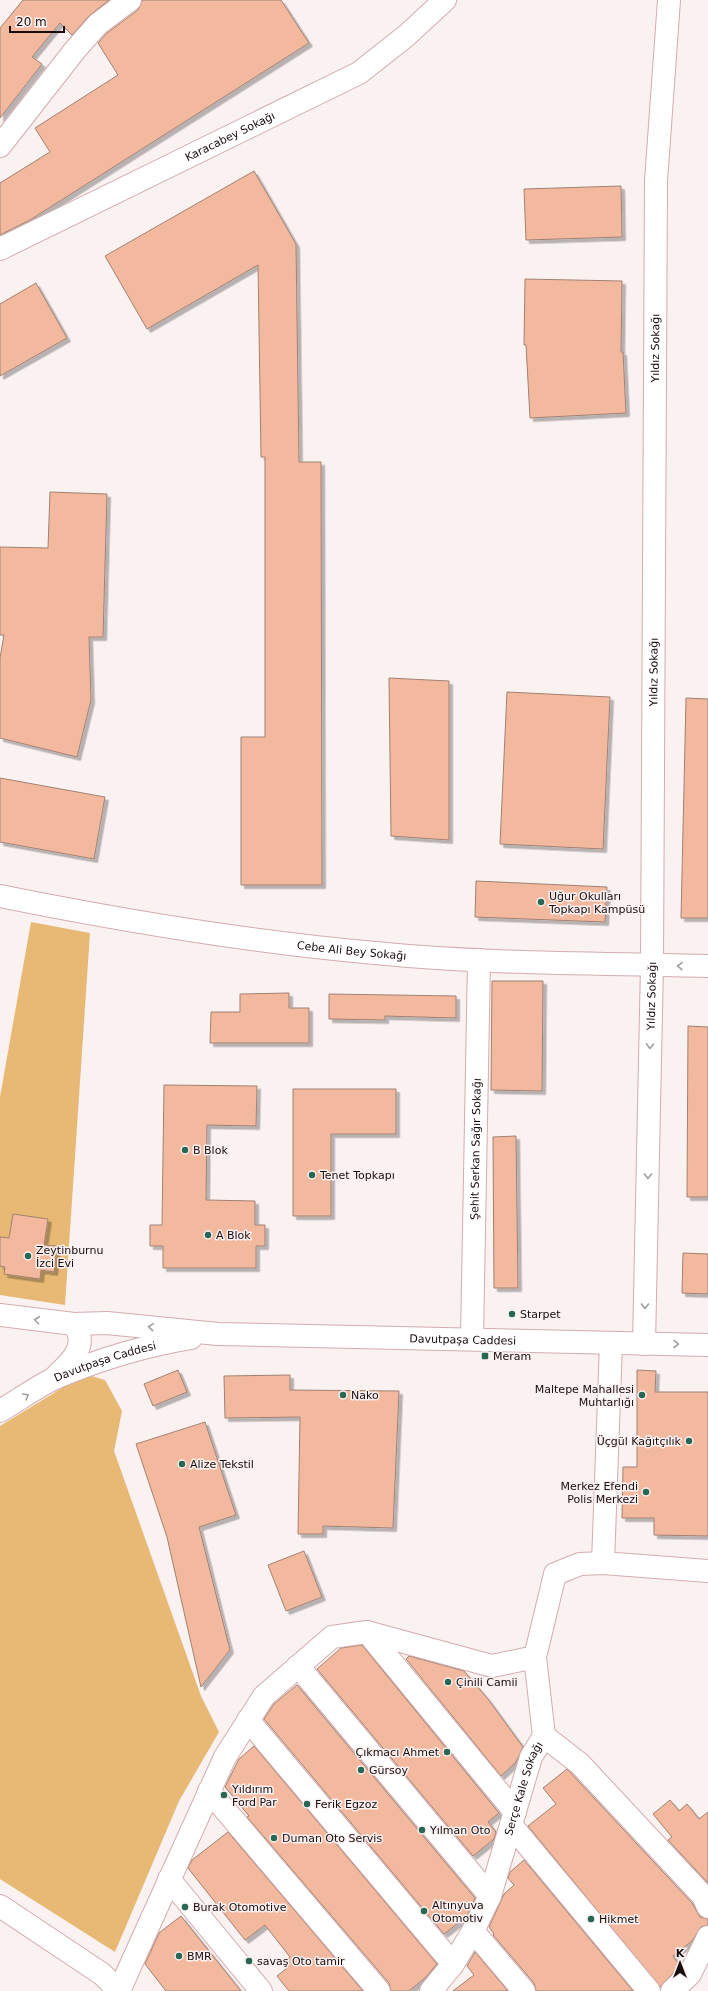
<svg xmlns="http://www.w3.org/2000/svg" width="708" height="1991" viewBox="0 0 708 1991" font-family="'DejaVu Sans',sans-serif">
	<defs>
		<filter id="shadow"><feDropShadow dx="3.5" dy="3.5" stdDeviation="0" flood-color="#0004"/></filter>
	</defs>
	<rect width="100%" height="100%" fill="#faf1f1"/>
	<g fill="#e7b974">
		<path d="M31,922L90,933L65,1305L0,1295V1097Z"/>
		<path d="M85,1374L105,1380L122,1411L114,1451L201,1696L219,1732L179,1801L115,1952L0,1879V1426Z"/>
	</g>
	<g fill="#f3b99f" stroke="#a18172" filter="url(#shadow)">
		<path d="M23,0H109L89,16L72,35L60,23L32,57L42,64L0,118V28Z"/>
		<path d="M142,0H281L309,43L30,220L0,235V183L50,152L35,128L118,75L98,43L107,33L138,10Z"/>
		<path d="M254,171L296,244L299,462H321L322,885H241V737H265V457H261L258,265L147,329L105,256Z"/>
		<path d="M621,186L622,237L526,240L524,189Z"/>
		<path d="M525,279L622,281L621,352H623L626,413L530,418L526,345H524Z"/>
		<path d="M36,283L67,338L0,376V304Z"/>
		<path d="M50,492L107,494L103,637H89L91,700L77,757L0,738V658L4,635H0V547L48,548Z"/>
		<path d="M389,678L449,681V840L391,836Z"/>
		<path d="M507,692L610,697L603,849L500,844Z"/>
		<path d="M686,698L708,699V918H681Z"/>
		<path d="M0,778L105,797L94,859L0,842Z"/>
		<path d="M476,881L607,887L605,922L475,917Z"/>
		<path d="M492,981H543L542,1091L491,1090Z"/>
		<path d="M289,993V1008H309V1043H210L211,1012H240V994Z"/>
		<path d="M329,994L456,996V1018L385,1016V1020L329,1019Z"/>
		<path d="M688,1026L708,1027V1197H687Z"/>
		<path d="M164,1085L257,1086L256,1126L207,1125L206,1200L255,1201V1225H265V1246H256V1268H163V1246H150V1225H162Z"/>
		<path d="M293,1089H396V1134H331V1216H293Z"/>
		<path d="M516,1136L518,1288H494L493,1137Z"/>
		<path d="M13,1214L48,1219L44,1245L57,1246L54,1272L41,1270L40,1279L4,1274L5,1267L0,1266V1237L9,1238Z"/>
		<path d="M683,1253L708,1254V1294L682,1293Z"/>
		<path d="M178,1370L187,1392L153,1406L144,1384Z"/>
		<path d="M637,1370L656,1371L655,1392H708V1536L654,1535V1518H622L623,1467H637Z"/>
		<path d="M290,1375V1390L399,1391L393,1528L323,1526V1534H298L300,1417L225,1418L224,1376Z"/>
		<path d="M205,1422L236,1515L199,1527L230,1650L201,1687L167,1537L136,1444Z"/>
		<path d="M304,1551L322,1597L286,1611L268,1565Z"/>
		<path d="M362,1645L499,1813L488,1822L496,1832L494,1839L473,1856L317,1669L341,1648Z"/>
		<path d="M409,1656L464,1671L488,1699L523,1747L516,1762L501,1776L406,1659Z"/>
		<path d="M297,1685L475,1898L467,1916L444,1934L264,1719L274,1704Z"/>
		<path d="M254,1746L437,1964L426,1977L409,1991H391L389,1983L247,1817L249,1816L225,1787L239,1759Z"/>
		<path d="M567,1769L692,1903L700,1917L708,1919V1925L701,1927L692,1941L673,1956L680,1966L660,1987L528,1826L556,1804L543,1788Z"/>
		<path d="M670,1800L679,1811L687,1804L699,1819L708,1812V1883L668,1840L672,1837L653,1814Z"/>
		<path d="M228,1832L363,1991H289L277,1976L287,1968L283,1963L290,1957L265,1925L245,1940L188,1868L192,1860Z"/>
		<path d="M524,1860L633,1991H536L534,1983L493,1935L494,1934L489,1927L504,1894L514,1885L508,1878L510,1872Z"/>
		<path d="M181,1916L241,1991H166L145,1964L159,1933Z"/>
		<path d="M475,1952L508,1991H453L474,1975L467,1966Z"/>
	</g>
	<g fill="none" stroke-linecap="round" stroke-linejoin="round">
		<g stroke="#d3acae" stroke-width="24">
			<g id="minor">
				<path d="M0,146L75,50L98,24L130,0"/>
				<path id="s1" d="M0,249L359,73L406,36L445,0"/>
				<path id="s2" d="M0,896C124,921 250,942 375,953C486,964 597,963 708,966"/>
				<path id="s3" d="M472,1338L479,960"/>
				<path id="s4" d="M644,1344L652,965L656,181L669,0"/>
				<path d="M603,1563L611,1343"/>
				<path d="M367,1632L515,1812"/>
				<path d="M298,1666L490,1896"/>
				<path d="M248,1720L453,1964"/>
				<path d="M544,1736L580,1764L703,1896L708,1907"/>
				<path d="M209,1791L379,1991"/>
				<path d="M511,1825L649,1991"/>
				<path d="M169,1879L261,1991"/>
				<path d="M0,1906L102,1974L119,1991"/>
				<path d="M473,1931L524,1991"/>
				<path d="M119,1991L225,1757L264,1696L332,1637L367,1632L492,1666L535,1657"/>
				<path id="s5" d="M431,1991L453,1964L473,1931L490,1896L531,1757L544,1736L535,1657L555,1574L580,1564L603,1563L708,1571"/>
				<path d="M672,1991L690,1974L708,1937"/>
			</g>
		</g>
		<g stroke="#d3acae" stroke-width="24">
			<g id="major">
				<path id="s6" d="M0,1315L74,1324L107,1323L218,1334L708,1345"/>
				<path d="M57,1375C72,1361 89,1345 74,1324"/>
				<path id="s7" d="M0,1411C17,1401 35,1388 53,1379C97,1360 144,1346 191,1338"/>
			</g>
		</g>
		<use href="#minor" stroke="#fff" stroke-width="22"/>
		<use href="#major" stroke="#fff" stroke-width="22"/>
	</g>
	<defs><path id="oneway-chevron" d="M-2-3.5L2.5 0L-2 3.5" fill="none" stroke-width="1.6" stroke-linecap="round" stroke-linejoin="round"/></defs>
	<g stroke="#a39e9e">
		<use href="#oneway-chevron" transform="translate(680 966) rotate(-178)"/>
		<use href="#oneway-chevron" transform="translate(650 1046) rotate(91)"/>
		<use href="#oneway-chevron" transform="translate(648 1176) rotate(91)"/>
		<use href="#oneway-chevron" transform="translate(645 1306) rotate(91)"/>
		<use href="#oneway-chevron" transform="translate(37 1320) rotate(-173)"/>
		<use href="#oneway-chevron" transform="translate(151 1327) rotate(-175)"/>
		<use href="#oneway-chevron" transform="translate(676 1344) rotate(1)"/>
		<use href="#oneway-chevron" transform="translate(26 1396) rotate(-30)"/>
	</g>
	<g fill="#276754" stroke="#faf1f1" stroke-width="1.5">
		<circle cx="541" cy="902" r="4"/>
		<circle cx="185" cy="1150" r="4"/>
		<circle cx="312" cy="1175" r="4"/>
		<circle cx="208" cy="1235" r="4"/>
		<circle cx="28" cy="1256" r="4"/>
		<circle cx="512" cy="1314" r="4"/>
		<rect x="481" y="1352" width="8" height="8" rx="2"/>
		<circle cx="343" cy="1395" r="4"/>
		<circle cx="642" cy="1395" r="4"/>
		<circle cx="689" cy="1441" r="4"/>
		<circle cx="182" cy="1464" r="4"/>
		<circle cx="646" cy="1492" r="4"/>
		<circle cx="448" cy="1682" r="4"/>
		<circle cx="447" cy="1752" r="4"/>
		<circle cx="361" cy="1770" r="4"/>
		<circle cx="224" cy="1795" r="4"/>
		<circle cx="307" cy="1804" r="4"/>
		<circle cx="422" cy="1830" r="4"/>
		<circle cx="274" cy="1838" r="4"/>
		<circle cx="185" cy="1907" r="4"/>
		<circle cx="424" cy="1911" r="4"/>
		<circle cx="591" cy="1919" r="4"/>
		<circle cx="179" cy="1956" r="4"/>
		<circle cx="249" cy="1961" r="4"/>
	</g>
	<g text-anchor="middle" stroke-width="3" stroke-linejoin="round" paint-order="stroke">
		<g font-size="11" fill="#190c0d" stroke="#faf1f1">
			<text dy="4" stroke="none"><textPath href="#s1" startOffset="256">Karacabey Sokağı</textPath></text>
			<text dy="4" stroke="none"><textPath href="#s4" startOffset="996">Yıldız Sokağı</textPath></text>
			<text dy="4" stroke="none"><textPath href="#s4" startOffset="672">Yıldız Sokağı</textPath></text>
			<text dy="4" stroke="none"><textPath href="#s2" startOffset="356">Cebe Ali Bey Sokağı</textPath></text>
			<text dy="4" stroke="none"><textPath href="#s4" startOffset="348">Yıldız Sokağı</textPath></text>
			<text dy="4" stroke="none"><textPath href="#s3" startOffset="189">Şehit Serkan Sağır Sokağı</textPath></text>
			<text dy="4" stroke="none"><textPath href="#s6" startOffset="464">Davutpaşa Caddesi</textPath></text>
			<text dy="4" stroke="none"><textPath href="#s7" startOffset="117">Davutpaşa Caddesi</textPath></text>
			<text dy="4" stroke="none"><textPath href="#s5" startOffset="225">Serçe Kale Sokağı</textPath></text>
		</g>
		<g font-size="11" fill="#190c0d" stroke="#faf1f1" text-anchor="start">
			<text x="549" y="900">Uğur Okulları<tspan x="549" dy="13">Topkapı Kampüsü</tspan></text>
			<text x="193" y="1154">B Blok</text>
			<text x="320" y="1179">Tenet Topkapı</text>
			<text x="216" y="1239">A Blok</text>
			<text x="36" y="1254">Zeytinburnu<tspan x="36" dy="13">İzci Evi</tspan></text>
			<text x="520" y="1318">Starpet</text>
			<text x="493" y="1360">Meram</text>
			<text x="634" y="1393" text-anchor="end">Maltepe Mahallesi<tspan x="634" dy="13">Muhtarlığı</tspan></text>
			<text x="351" y="1399">Nako</text>
			<text x="681" y="1445" text-anchor="end">Üçgül Kağıtçılık</text>
			<text x="190" y="1468">Alize Tekstil</text>
			<text x="638" y="1490" text-anchor="end">Merkez Efendi<tspan x="638" dy="13">Polis Merkezi</tspan></text>
			<text x="456" y="1686">Çinili Camii</text>
			<text x="439" y="1756" text-anchor="end">Çıkmacı Ahmet</text>
			<text x="369" y="1774">Gürsoy</text>
			<text x="232" y="1793">Yıldırım<tspan x="232" dy="13">Ford Par</tspan></text>
			<text x="315" y="1808">Ferik Egzoz</text>
			<text x="430" y="1834">Yılman Oto</text>
			<text x="282" y="1842">Duman Oto Servis</text>
			<text x="432" y="1909">Altınyuva<tspan x="432" dy="13">Otomotiv</tspan></text>
			<text x="193" y="1911">Burak Otomotive</text>
			<text x="599" y="1923">Hikmet</text>
			<text x="187" y="1960">BMR</text>
			<text x="257" y="1965">savaş Oto tamir</text>
		</g>
	</g>
	<g transform="translate(680 1963)" stroke="#faf1f1" stroke-width="3" paint-order="stroke">
	<path d="M0-3L7 15L0 10L-7 15Z" fill="#190c0d"/>
	<text y="-6" font-size="11" font-weight="bold" text-anchor="middle" fill="#190c0d">K</text>
	</g>
	<path d="M10 26v6h54v-6" fill="none" stroke="#190c0d" stroke-width="2"/>
	<text x="16" y="26" font-size="12" fill="#190c0d" stroke="#faf1f1" stroke-width="3" paint-order="stroke">20 m</text>
</svg>
